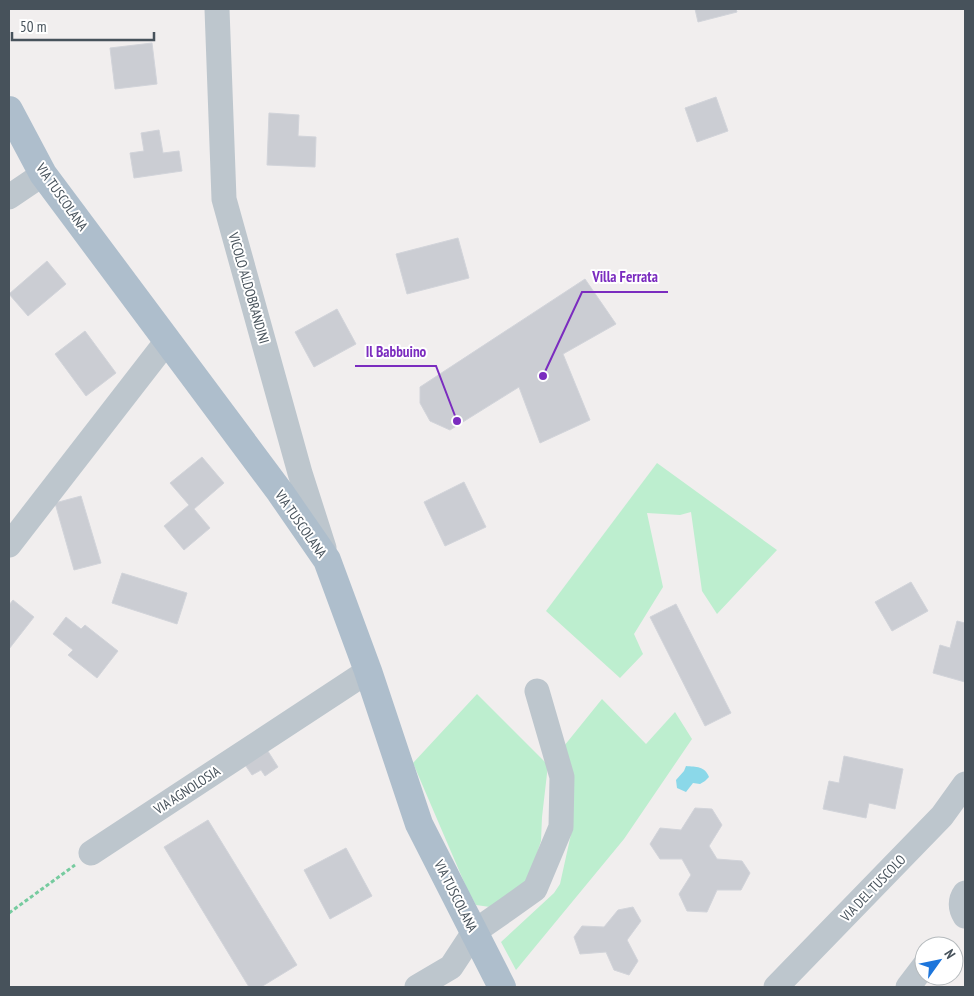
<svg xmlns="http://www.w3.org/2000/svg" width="974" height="996" viewBox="0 0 974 996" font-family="'PT Sans Narrow',sans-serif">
	<rect width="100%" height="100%" fill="#f1eeee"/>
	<g fill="#bdeecf">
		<path d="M657,463L777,550L717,614L702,591L691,512L680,515L647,513L663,587L634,634L643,654L620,678L546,611Z"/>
		<path d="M477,694L548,765L542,817L541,841L530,875L524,884L490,907L476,905L467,889L413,763Z"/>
		<path d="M602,699L646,744L675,712L692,739L624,839L516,970L501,942L554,893L560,884L573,825L560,751Z"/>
	</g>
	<path fill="#8bd8e9" d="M686,766C696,767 705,766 709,777L705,781L700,784L693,783L686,792L677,788L676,780L684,771Z"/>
	<g fill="#cbcdd3" stroke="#d2d4da">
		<path d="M695,9H736L737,12L698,22Z"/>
		<path d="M152,43L157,84L115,89L110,48Z"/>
		<path d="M716,97L728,131L697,142L685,108Z"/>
		<path d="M269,113L299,115L298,136L316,137L315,167L267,165Z"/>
		<path d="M159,130L163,153L179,151L182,171L134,178L130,153L144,151L141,133Z"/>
		<path d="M458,238L469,278L407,294L396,254Z"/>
		<path d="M47,261L66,284L28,316L9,294Z"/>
		<path d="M585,279L616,324L563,354L590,420L540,443L519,387L450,430L430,421L420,403V387Z"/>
		<path d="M337,309L356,344L314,367L295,332Z"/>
		<path d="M85,331L116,373L86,396L55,354Z"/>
		<path d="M202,457L224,483L194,509L210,528L184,550L164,526L189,505L170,483Z"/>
		<path d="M464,482L486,527L445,546L424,502Z"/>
		<path d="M81,496L101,563L74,570L55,503Z"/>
		<path d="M122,573L187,593L177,624L112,603Z"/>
		<path d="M911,582L928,611L892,631L875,602Z"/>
		<path d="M13,600L34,617L9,649V605Z"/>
		<path d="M676,604L731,713L705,726L650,617Z"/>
		<path d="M66,617L81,629L85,625L118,651L97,678L68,655L73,650L53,634Z"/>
		<path d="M957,621L965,623V682L933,673L940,645L950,648Z"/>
		<path d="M264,745L278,767L265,776L261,770L252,775L241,759Z"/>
		<path d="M844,756L903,769L895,809L869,803L866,818L823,809L829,781L839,783Z"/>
		<path d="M695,808L712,809L722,825L709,846L717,859L742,861L750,873L741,890H717L707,912L687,911L679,894L691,875L682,859H660L650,844L660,828L681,830Z"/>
		<path d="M208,820L297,965L261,987H249L164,847Z"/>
		<path d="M346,848L372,896L330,919L304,870Z"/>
		<path d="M633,907L641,921L627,940L638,961L629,975L614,970L606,952L580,954L574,937L582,926L604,927L618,910Z"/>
	</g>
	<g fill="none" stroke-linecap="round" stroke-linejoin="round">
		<path stroke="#76cb9f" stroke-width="3" stroke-dasharray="4 2.5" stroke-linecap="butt" d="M9,913L75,865"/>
		<g stroke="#bdc6cd" stroke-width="25">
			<path d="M217,9L224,199L300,473L324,548"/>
			<path d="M9,197L43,174"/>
			<path d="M9,545L167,341"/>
			<path d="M91,853L368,671"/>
			<path d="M965,893C960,900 960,908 965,916"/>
			<path d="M417,987L451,967L474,932L507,909L535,889L561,827L562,777L537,691"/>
			<path d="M776,987L942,816L965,784"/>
			<path d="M908,987L924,966"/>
		</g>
		<path stroke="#aebecc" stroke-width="28" d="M9,110L43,174L280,492L327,560L368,671L419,824L502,987"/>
	</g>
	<g text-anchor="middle" stroke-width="4" stroke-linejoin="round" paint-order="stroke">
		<g font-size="14" fill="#47525b" stroke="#fff">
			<text transform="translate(62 197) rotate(55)" y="5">VIA TUSCOLANA</text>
			<text transform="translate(249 288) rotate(74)" y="5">VICOLO ALDOBRANDINI</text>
			<text transform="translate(301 524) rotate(55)" y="5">VIA TUSCOLANA</text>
			<text transform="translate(187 790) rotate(-33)" y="5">VIA AGNOLOSIA</text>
			<text transform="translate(873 888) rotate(-46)" y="5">VIA DEL TUSCOLO</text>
			<text transform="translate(456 896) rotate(63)" y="5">VIA TUSCOLANA</text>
		</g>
	</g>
	<path fill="none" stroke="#7b2cbf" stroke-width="2" d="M543 376L582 292H668M457 421L436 366H355"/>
	<g fill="#7b2cbf" stroke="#fff" stroke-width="2">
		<circle cx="543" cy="376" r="5"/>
		<circle cx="457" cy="421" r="5"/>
	</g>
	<g font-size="15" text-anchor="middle" font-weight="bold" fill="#7b2cbf" stroke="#fff" stroke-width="4" stroke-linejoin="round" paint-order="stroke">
		<text x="625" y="282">Villa Ferrata</text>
		<text x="396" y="357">Il Babbuino</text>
	</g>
	<rect width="974" height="996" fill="none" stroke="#47525b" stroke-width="20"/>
	<g transform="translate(939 961) rotate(57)"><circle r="24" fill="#ffffff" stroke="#b5babd"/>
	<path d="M0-4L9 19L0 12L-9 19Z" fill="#1d75db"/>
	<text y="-8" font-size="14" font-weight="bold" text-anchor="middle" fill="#47525b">N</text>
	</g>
	<path d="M12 32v8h142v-8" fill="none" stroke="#47525b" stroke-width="2.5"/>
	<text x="20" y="32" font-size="15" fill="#47525b" stroke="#ffffff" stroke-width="4" paint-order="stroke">50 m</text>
</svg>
